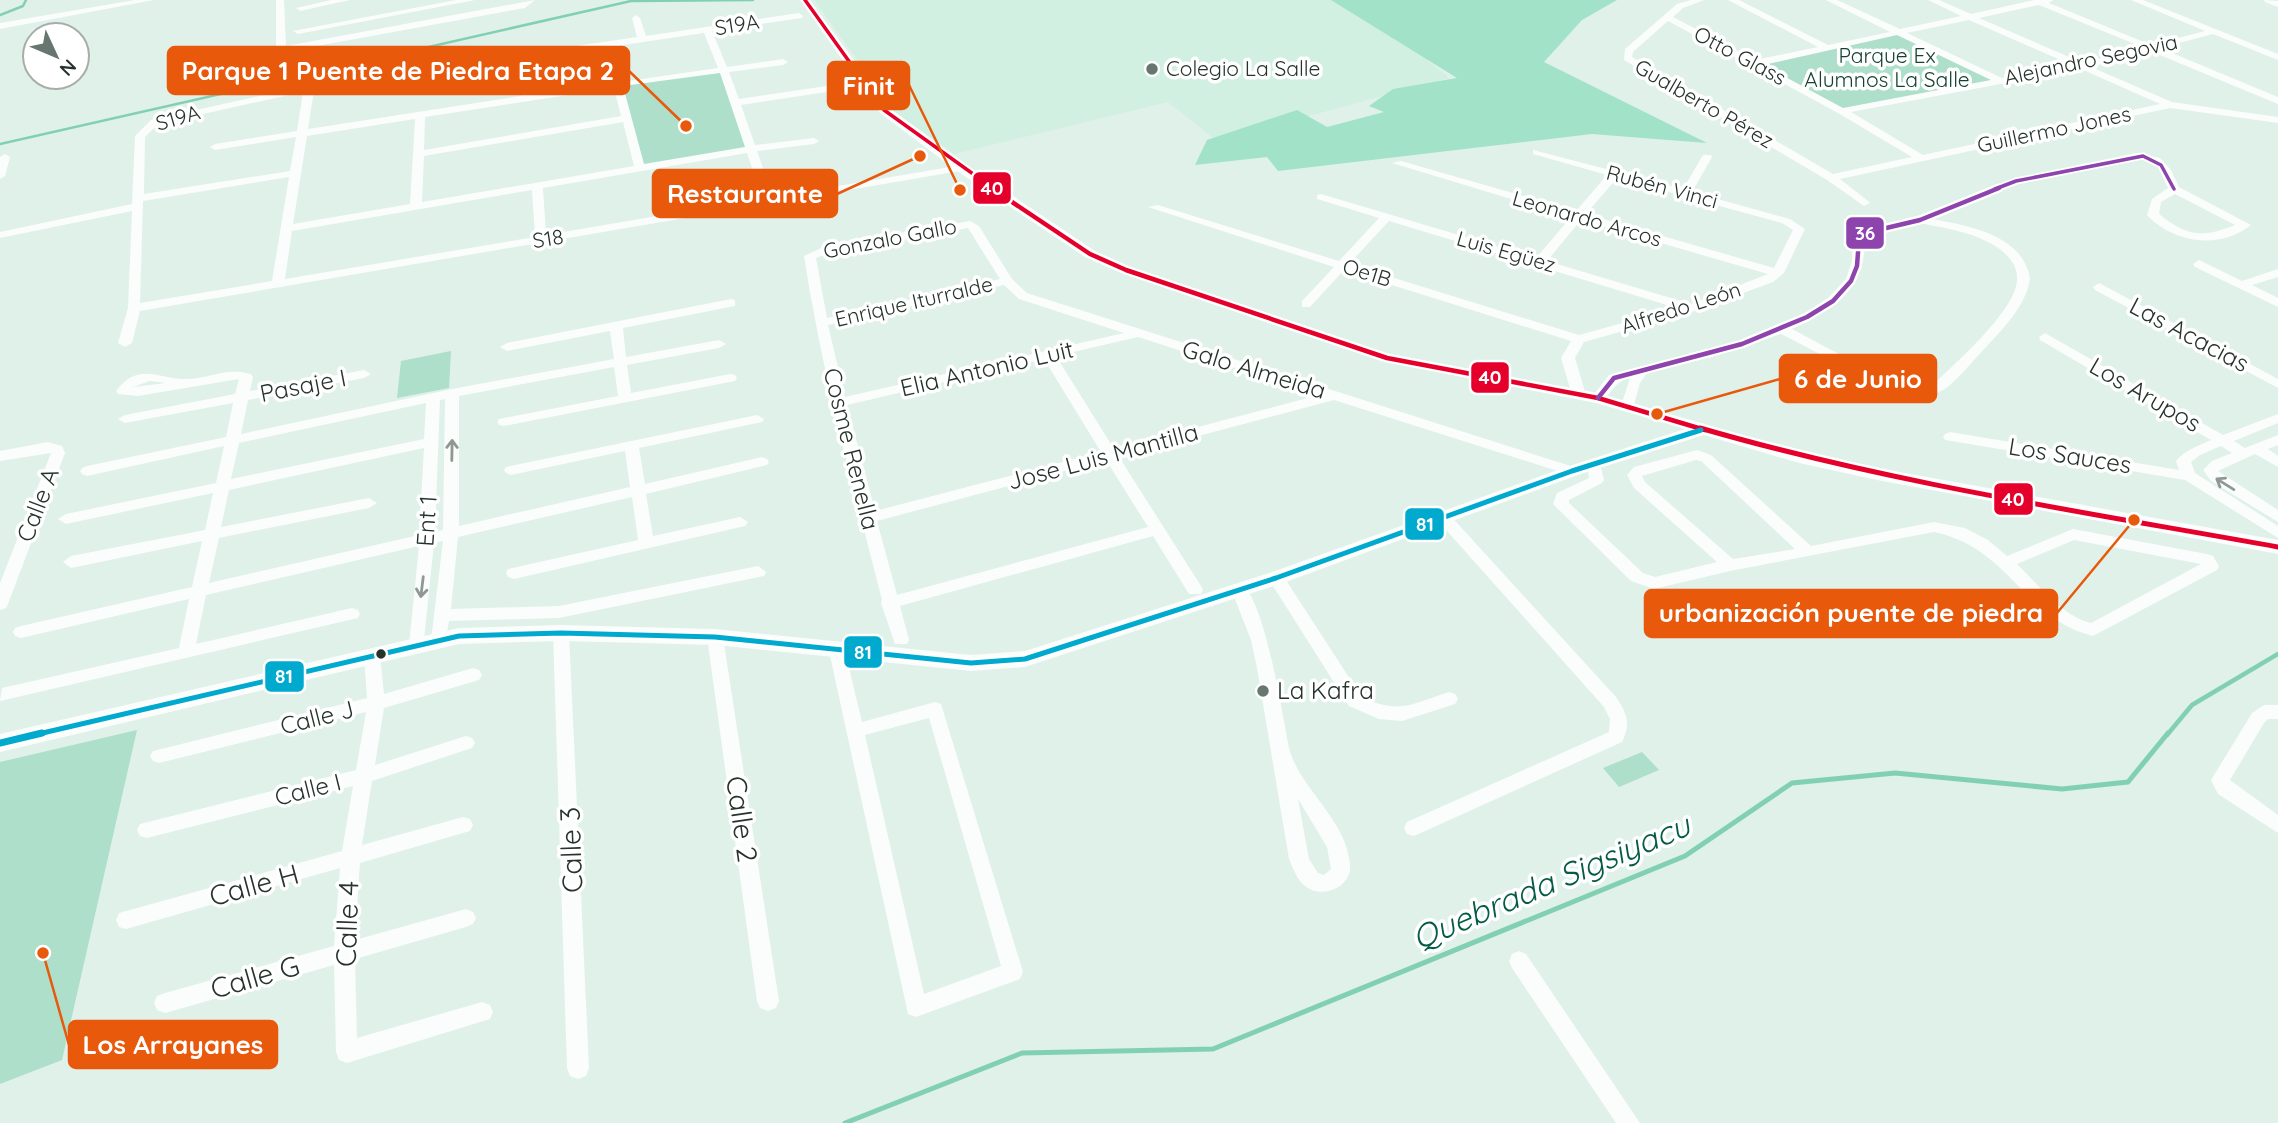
<svg xmlns="http://www.w3.org/2000/svg" width="2278" height="1123" viewBox="0 0 2278 1123" font-family="Quicksand,sans-serif">
	<rect width="100%" height="100%" fill="#dff1e9"/>
	<path fill="#d1f0e2" d="M814,0H1343L1392,31L1449,78L1217,141L1168,102L954,154L896,113Z"/>
	<g fill="#addfcb">
		<path d="M1900,31L1999,80L1842,111L1758,65Z"/>
		<path d="M725,69L750,149L640,168L618,84Z"/>
		<path d="M451,351L449,388L397,398L401,361Z"/>
		<path d="M137,730L62,1060L0,1084V762Z"/>
		<path d="M1642,752L1659,770L1619,787L1603,768Z"/>
	</g>
	<path fill="#a1e2c9" d="M1331,0H1617L1582,20L1544,62L1707,143L1592,134L1278,171L1267,157L1195,165L1207,140L1297,110L1327,127L1384,112L1369,106L1393,89L1457,78Z"/>
	<g fill="none" stroke-linecap="round" stroke-linejoin="round">
		<g stroke="#82d0b4" stroke-width="2.5">
			<path d="M0,15L23,6L26,0"/>
			<path d="M0,144L631,1L753,0"/>
		</g>
		<path stroke="#82d0b4" stroke-width="4.5" d="M2167,735L2192,705L2278,654"/>
		<path stroke="#82d0b4" stroke-width="5" d="M845,1123L1022,1053L1213,1049L1685,856L1792,783L1895,773L2062,789L2128,782L2168,733"/>
		<g fill="#fafdfc" fill-rule="evenodd">
			<path d="M135,0H154L0,29V23Z"/>
			<path d="M276,0H284L286,46L535,0L525,8L284,52L276,47Z"/>
			<path d="M331,0H350L300,11L296,8Z"/>
			<path d="M456,0H475L298,34L293,31Z"/>
			<path d="M1691,0H1704L1683,8L1673,17L1755,60L1818,47L1728,0H1739L1828,45L1890,32L1826,0H1837L1900,29L1961,16L1928,0H1939L1971,14L2034,0H2053L2049,3L2151,45L2205,31L2131,0H2143L2278,54V60L2213,34L2160,48L2278,97V104L2150,51L2091,67L2172,102L2278,117V123L2170,108L1840,179L1868,201L1870,203L1864,206L1827,180L1624,60L1625,49L1677,4ZM2039,5L2142,47L2083,63L1979,18ZM1969,20L2072,65L2002,78L1907,33ZM1668,21L1838,113L1912,157L1833,174L1632,57L1633,52ZM1897,35L1991,80L1843,108L1763,65ZM2081,69L2160,104L1923,155L1851,112Z"/>
			<path d="M2264,0L2278,1V7L2265,2Z"/>
			<path d="M799,13L803,16L802,18L712,31L727,67L783,59L788,62L783,65L729,72L739,99L867,80L872,83L867,86L741,105L755,145L814,138L819,141L814,144L757,151L773,197L962,165L966,166V170L140,311L132,343L125,347L118,343L128,308L132,211L0,238V232L132,204L135,136L151,120L309,85L637,37L632,18L636,15L640,18L646,36ZM704,33L718,68L531,95L529,59ZM519,60L521,96L308,129L314,90ZM720,73L745,147L644,164L623,86ZM614,88L621,116L424,150L425,117ZM303,92L297,131L215,144L210,147L215,150L296,137L290,171L144,194L145,137L158,124ZM415,119L410,204L293,224L307,136ZM623,122L634,166L422,202L424,156ZM747,153L762,198L546,235L543,188ZM289,177L272,281L140,303L143,201ZM532,190L535,237L285,279L292,231Z"/>
			<path d="M1533,150L1683,189L1703,155H1711L1712,157L1692,192L1790,219L1805,229L1784,273L1773,282L1695,311L1584,342L1575,358L1586,395L1579,399L1572,395L1561,358L1571,341L1344,270L1310,307H1302V301L1334,267L1148,207L1158,205L1339,261L1379,218L1317,199V195L1321,194L1536,258L1571,217L1392,163L1401,161L1576,211L1607,175L1533,154ZM1617,178L1782,223L1793,230L1774,268L1586,214ZM1581,220L1768,274L1691,304L1547,261ZM1389,221L1677,308L1579,335L1349,264Z"/>
			<path d="M2136,153L2160,158L2171,170L2179,187L2251,225C2220,250 2173,243 2147,215L2152,199L2168,188L2158,167L2143,159L2019,184L1932,219C1968,226 2022,234 2030,278C2027,304 2004,328 1987,346C1978,355 1952,387 1941,391C1910,406 1812,349 1781,334L1712,357L1647,373L1640,383L1633,409H1623L1621,406L1630,378C1610,383 1613,397 1598,402L1591,398L1609,375L1738,341L1802,315L1828,298L1846,279L1852,261L1853,239L1861,231L1916,217L2012,179ZM2175,194L2235,225C2202,238 2188,237 2159,214L2161,202ZM1920,223C1943,228 1967,231 1988,242C2002,249 2018,262 2017,279C2017,310 1955,363 1934,384C1898,390 1825,346 1792,329C1834,309 1865,291 1865,240L1869,236Z"/>
			<path d="M5,154L10,157L5,176L0,179V157Z"/>
			<path d="M970,221L979,226L1012,279L1027,293L1577,468L1579,471L1577,474H1567L1334,400L1119,457L1201,586L1203,590L1201,594H1189L1153,536L900,606L909,640L907,644H895L881,603L882,600C853,486 822,373 804,256L826,246ZM968,228L1000,279L827,318L816,258L829,253ZM1004,285L1019,299L1124,333L845,397L828,325ZM1138,337L1319,395L1114,449L1056,356ZM1044,359L1101,452L875,511L847,405ZM1106,460L1148,527L897,595L877,521Z"/>
			<path d="M2199,260L2242,281L2278,269V277L2252,285L2278,298V307L2195,267L2193,264Z"/>
			<path d="M2099,283L2278,379V388L2095,290L2093,287Z"/>
			<path d="M731,299L735,300V306L623,328L626,357L719,340L726,344L719,348L627,365L631,393L730,374L735,375L737,378L735,381L504,426L499,425L497,422L499,419L618,396L614,367L459,396V526L630,487L625,451L511,475L506,473L504,470L506,467L757,415L764,419L762,422L639,448L645,484L762,457L767,459L769,462L767,465L646,494L653,536L740,517L748,522L745,526L514,579L508,577L506,573L508,569L638,540L632,497L458,537L451,609L559,606L758,566L766,572L764,576L559,618L449,621L445,644H433L431,640L443,541L434,543L423,649H411L409,645L419,546L206,595L196,644L352,608L358,610L360,614L358,618L0,701L2,688L179,648L189,599L21,638L15,636L13,632L15,628L21,626L192,587L202,541L71,568L63,562L71,556L205,530L213,493L66,524L58,519L66,514L216,483L224,446L87,476L82,474L80,471L82,468L87,466L226,437L233,403L125,423L118,419L125,415L235,394L239,379L138,396L118,394L116,391C138,361 159,379 186,379C211,379 224,367 251,374L253,377L250,391L364,370L371,374L364,378L248,400L241,434L452,389L614,359L610,331L507,351L500,347L507,343ZM150,381L166,383L133,387ZM445,399L443,530L435,532L440,400ZM426,403L424,439L231,479L239,443ZM424,448L419,535L209,583L219,538L369,508L377,503L369,498L221,527L229,490Z"/>
			<path d="M2045,333L2223,435L2278,414V423L2234,441L2245,448L2278,435V445L2268,449L2278,456V467L2255,454L2218,471L2278,510V522L2211,481L2203,470L2212,461L2232,453L2221,446L2200,455L2191,462L2195,473L2278,526V538L2185,480L1945,440L1943,437L1945,434L1950,432L2179,470L2176,461C2185,450 2198,446 2211,440L2040,340L2039,337Z"/>
			<path d="M48,442L62,446L65,453L8,604L6,608L0,610V583L51,453L0,461V451Z"/>
			<path d="M1697,450L1711,455L1811,546L1934,522L1965,528L1988,540L2007,556L2073,529L2207,554L2213,556L2219,566L2217,570L2093,636C2024,619 2009,547 1934,532L1730,571L1654,589L1631,581L1553,504L1557,493L1589,478L1587,464L1589,461H1599L1604,480L1602,483L1569,500V503L1643,573L1655,577L1717,562L1634,488L1627,475L1634,467ZM1696,460L1701,461L1795,549L1733,559L1645,482L1642,476ZM2074,540L2201,564L2091,623C2061,616 2039,585 2017,564Z"/>
			<path d="M1443,512L1448,513L1616,697C1627,713 1631,724 1622,742L1414,836L1407,834L1404,828L1407,822L1609,732L1610,719L1604,707L1438,521L1435,517L1438,513Z"/>
			<path d="M1276,572L1282,574L1361,696C1397,716 1414,703 1449,692L1455,694L1458,699L1455,704L1402,721L1379,719L1349,706L1268,578Z"/>
			<path d="M1239,583C1263,590 1283,716 1288,743C1296,787 1346,817 1350,864C1353,887 1322,900 1305,886C1297,880 1293,868 1289,859L1257,668L1251,640L1231,589ZM1298,799L1327,847L1331,869L1324,875L1318,873L1309,859Z"/>
			<path d="M561,627L567,629L569,633L589,1068L586,1076L578,1079L570,1076L567,1068L553,633L555,629Z"/>
			<path d="M715,631L721,633L723,637L779,1001L776,1008L768,1011L760,1008L757,1001L707,637L709,633Z"/>
			<path d="M837,645L843,646L845,651L862,722L935,702L941,704L1023,972L1020,979L916,1017L908,1014L829,651L831,646ZM929,718L1001,966L924,994L865,735Z"/>
			<path d="M372,650L378,651L380,656L384,694L473,668L479,670L482,675L479,680L384,708L375,765L466,736L472,738L475,743L472,748L372,781L362,845L463,817L470,819L473,825L470,831L463,833L360,863L355,940L466,909L473,912L476,918L473,924L466,927L355,959L357,1038L482,1002L490,1005L493,1012L490,1019L347,1063L339,1060L336,1052L334,965L165,1013L157,1010L154,1003L157,996L165,993L334,946L340,868L126,929L119,927L116,920L119,913L342,851L353,786L147,838L140,836L137,830L140,824L356,770L366,712L159,763L153,761L150,756L153,751L367,698L364,656L366,651Z"/>
			<path d="M2264,705H2278V719H2268L2264,723L2230,780L2278,815V833L2218,794L2211,780L2252,713Z"/>
			<path d="M1519,951L1526,954L1640,1123H1616L1512,968L1509,961L1512,954Z"/>
		</g>
		<path fill="#fafdfc" fill-rule="evenodd" d="M800,0H810L888,107L967,165L1095,251L1131,267L1390,354L1598,393L1801,452L1877,468L2278,540V554L1877,480L1799,463L1704,435L1578,475L1283,583L1025,667L971,671L715,645L561,641L459,644L0,752V734L459,628L561,625L715,629L971,655L1025,651L1269,573L1566,467L1685,429L1596,403L1381,361L1121,273L1085,257L957,171L880,113Z"/>
		<g stroke="#fff" stroke-width="7">
			<path id="bus-1-far2" d="M805,0L884,110L994,189"/>
		</g>
		<g stroke="#fff" stroke-width="9">
			<path id="bus-1-far1" d="M991,188L1090,254L1126,270L1387,358L1598,398L1705,430"/>
		</g>
		<g stroke="#fff" stroke-width="10">
			<path id="bus-1" d="M1700,428C1889,483 2084,512 2278,547"/>
		</g>
		<g stroke="#fff" stroke-width="10">
			<path id="bus-2-far1" d="M34,735L459,636L561,633L715,637L971,663L1025,659L1276,578L1572,471L1701,430"/>
		</g>
		<g stroke="#fff" stroke-width="12">
			<path id="bus-2" d="M0,743L42,733"/>
		</g>
		<g stroke="#fff" stroke-width="7">
			<path id="bus-3-far1" d="M1995,189L2016,181L2143,156L2161,165L2174,189"/>
		</g>
		<g stroke="#fff" stroke-width="9">
			<path id="bus-3" d="M1598,398L1614,378L1742,344L1807,317L1833,301L1851,281L1857,266L1859,239L1865,233L1920,220L1999,188"/>
		</g>
		<use href="#bus-1-far2" stroke="#e4002b" stroke-width="3.5"/>
		<use href="#bus-1-far1" stroke="#e4002b" stroke-width="4.5"/>
		<use href="#bus-1" stroke="#e4002b" stroke-width="5"/>
		<use href="#bus-2-far1" stroke="#00a9ce" stroke-width="5"/>
		<use href="#bus-2" stroke="#00a9ce" stroke-width="7"/>
		<use href="#bus-3-far1" stroke="#8e44ad" stroke-width="3.5"/>
		<use href="#bus-3" stroke="#8e44ad" stroke-width="4.5"/>
	</g>
	<defs><path id="oneway-shaft" d="M-6 0H5M1.5-3L5.5 0L1.5 3" fill="none" stroke-width="1.6" stroke-linecap="round" stroke-linejoin="round" transform="scale(1.75)"/></defs>
	<g stroke="#909894">
		<use href="#oneway-shaft" transform="translate(452 450) rotate(-89)"/>
		<use href="#oneway-shaft" transform="translate(2225 484) rotate(-148)"/>
		<use href="#oneway-shaft" transform="translate(422 587) rotate(97)"/>
	</g>
	<g fill="#67766f" stroke="#fff" stroke-width="2.5">
		<circle cx="1152" cy="69" r="7"/>
		<circle cx="1263" cy="691" r="7"/>
	</g>
	<circle fill="#26332d" stroke="#fff" stroke-width="2.5" cx="381" cy="654" r="6"/>
	<g text-anchor="middle" stroke-width="7" stroke-linejoin="round" paint-order="stroke">
		<g font-size="21" fill="#26332d" stroke="#fff">
			<text transform="translate(737 25) rotate(-9)" y="7">S19A</text>
			<text transform="translate(1740 56) rotate(28)" y="7">Otto Glass</text>
			<text transform="translate(2091 60) rotate(-12)" y="7">Alejandro Segovia</text>
			<text transform="translate(1704 104) rotate(30)" y="7">Gualberto Pérez</text>
			<text transform="translate(178 118) rotate(-16)" y="7">S19A</text>
			<text transform="translate(2054 130) rotate(-12)" y="7">Guillermo Jones</text>
			<text transform="translate(1662 187) rotate(15)" y="7">Rubén Vinci</text>
			<text transform="translate(1587 219) rotate(16)" y="7">Leonardo Arcos</text>
			<text transform="translate(548 239) rotate(-9)" y="7">S18</text>
			<text transform="translate(890 239) rotate(-11)" y="7">Gonzalo Gallo</text>
			<text transform="translate(1506 252) rotate(16)" y="7">Luis Egüez</text>
			<text transform="translate(1367 273) rotate(17)" y="7">Oe1B</text>
			<text transform="translate(914 302) rotate(-13)" y="7">Enrique Iturralde</text>
			<text transform="translate(1681 308) rotate(-18)" y="7">Alfredo León</text>
		</g>
		<g font-size="21" fill="#144132" stroke="#fff">
			<text x="1887" y="63">Parque Ex<tspan x="1887" dy="24">Alumnos La Salle</tspan></text>
		</g>
		<g font-size="21" fill="#26332d" stroke="#fff" text-anchor="start">
			<text x="1166" y="76">Colegio La Salle</text>
		</g>
		<g font-size="24" fill="#26332d" stroke="#fff">
			<text transform="translate(2189 335) rotate(28)" y="8">Las Acacias</text>
			<text transform="translate(987 369) rotate(-13)" y="8">Elia Antonio Luit</text>
			<text transform="translate(1254 370) rotate(17)" y="8">Galo Almeida</text>
			<text transform="translate(303 386) rotate(-11)" y="8">Pasaje I</text>
			<text transform="translate(2145 395) rotate(30)" y="8">Los Arupos</text>
			<text transform="translate(851 449) rotate(76)" y="8">Cosme Renella</text>
			<text transform="translate(2070 456) rotate(9)" y="8">Los Sauces</text>
			<text transform="translate(1103 457) rotate(-15)" y="8">Jose Luis Mantilla</text>
			<text transform="translate(38 505) rotate(-69)" y="8">Calle A</text>
			<text transform="translate(427 521) rotate(-86)" y="8">Ent 1</text>
			<text transform="translate(317 718) rotate(-14)" y="8">Calle J</text>
			<text transform="translate(308 790) rotate(-14)" y="8">Calle I</text>
		</g>
		<g font-size="24" fill="#26332d" stroke="#fff" text-anchor="start">
			<text x="1277" y="699">La Kafra</text>
		</g>
		<g font-size="28" fill="#26332d" stroke="#fff">
			<text transform="translate(742 819) rotate(82)" y="10">Calle 2</text>
			<text transform="translate(571 850) rotate(-92)" y="10">Calle 3</text>
			<text transform="translate(254 885) rotate(-15)" y="10">Calle H</text>
			<text transform="translate(347 924) rotate(-88)" y="10">Calle 4</text>
			<text transform="translate(255 977) rotate(-16)" y="10">Calle G</text>
		</g>
		<g font-size="32" font-style="italic" fill="#045c45" stroke="#fff">
			<text transform="translate(1551 882) rotate(-23)" y="11">Quebrada Sigsiyacu</text>
		</g>
	</g>
	<path fill="none" stroke="#e8590c" stroke-width="2.5" d="M686 126L629 71M960 190L909 85M920 156L837 194M1657 414L1780 379M2134 520L2057 613M43 953L69 1045"/>
	<g fill="#e8590c" stroke="#fff" stroke-width="2.5">
		<circle cx="686" cy="126" r="7"/>
		<circle cx="960" cy="190" r="7"/>
		<circle cx="920" cy="156" r="7"/>
		<circle cx="1657" cy="414" r="7"/>
		<circle cx="2134" cy="520" r="7"/>
		<circle cx="43" cy="953" r="7"/>
	</g>
	<g fill="#e8590c" stroke="#e8590c" stroke-width="2.5">
		<rect x="168" y="47" width="461" height="47" rx="7"/>
		<rect x="828" y="62" width="81" height="47" rx="7"/>
		<rect x="653" y="170" width="184" height="47" rx="7"/>
		<rect x="1780" y="355" width="156" height="47" rx="7"/>
		<rect x="1645" y="590" width="412" height="47" rx="7"/>
		<rect x="69" y="1021" width="208" height="47" rx="7"/>
	</g>
	<g font-size="26" text-anchor="middle" font-weight="bold" fill="#fff">
		<text x="398" y="80">Parque 1 Puente de Piedra Etapa 2</text>
		<text x="869" y="95">Finit</text>
		<text x="745" y="203">Restaurante</text>
		<text x="1858" y="388">6 de Junio</text>
		<text x="1851" y="622">urbanización puente de piedra</text>
		<text x="173" y="1054">Los Arrayanes</text>
	</g>
	<g stroke="#fff" stroke-width="2.5">
		<rect x="972" y="171" width="40" height="34" rx="7" fill="#e4002b"/>
		<rect x="1845" y="216" width="40" height="34" rx="7" fill="#8e44ad"/>
		<rect x="1470" y="361" width="40" height="33" rx="7" fill="#e4002b"/>
		<rect x="1993" y="482" width="41" height="34" rx="7" fill="#e4002b"/>
		<rect x="1404" y="507" width="41" height="34" rx="7" fill="#00a9ce"/>
		<rect x="843" y="635" width="40" height="34" rx="7" fill="#00a9ce"/>
		<rect x="264" y="660" width="41" height="33" rx="7" fill="#00a9ce"/>
	</g>
	<g font-size="19" text-anchor="middle" font-weight="bold" fill="#fff">
		<text x="992" y="195">40</text>
		<text x="1865" y="240">36</text>
		<text x="1490" y="384">40</text>
		<text x="2013" y="506">40</text>
		<text x="1425" y="531">81</text>
		<text x="863" y="659">81</text>
		<text x="284" y="683">81</text>
	</g>
	<g transform="translate(56 56) rotate(134)"><circle r="33" fill="#ffffff" stroke="#a8adab" stroke-width="2"/>
	<path d="M0-5L12 26L0 18L-12 26Z" fill="#67766f"/>
	<text y="-10" font-size="19" font-weight="bold" text-anchor="middle" fill="#26332d">N</text>
	</g>
</svg>
